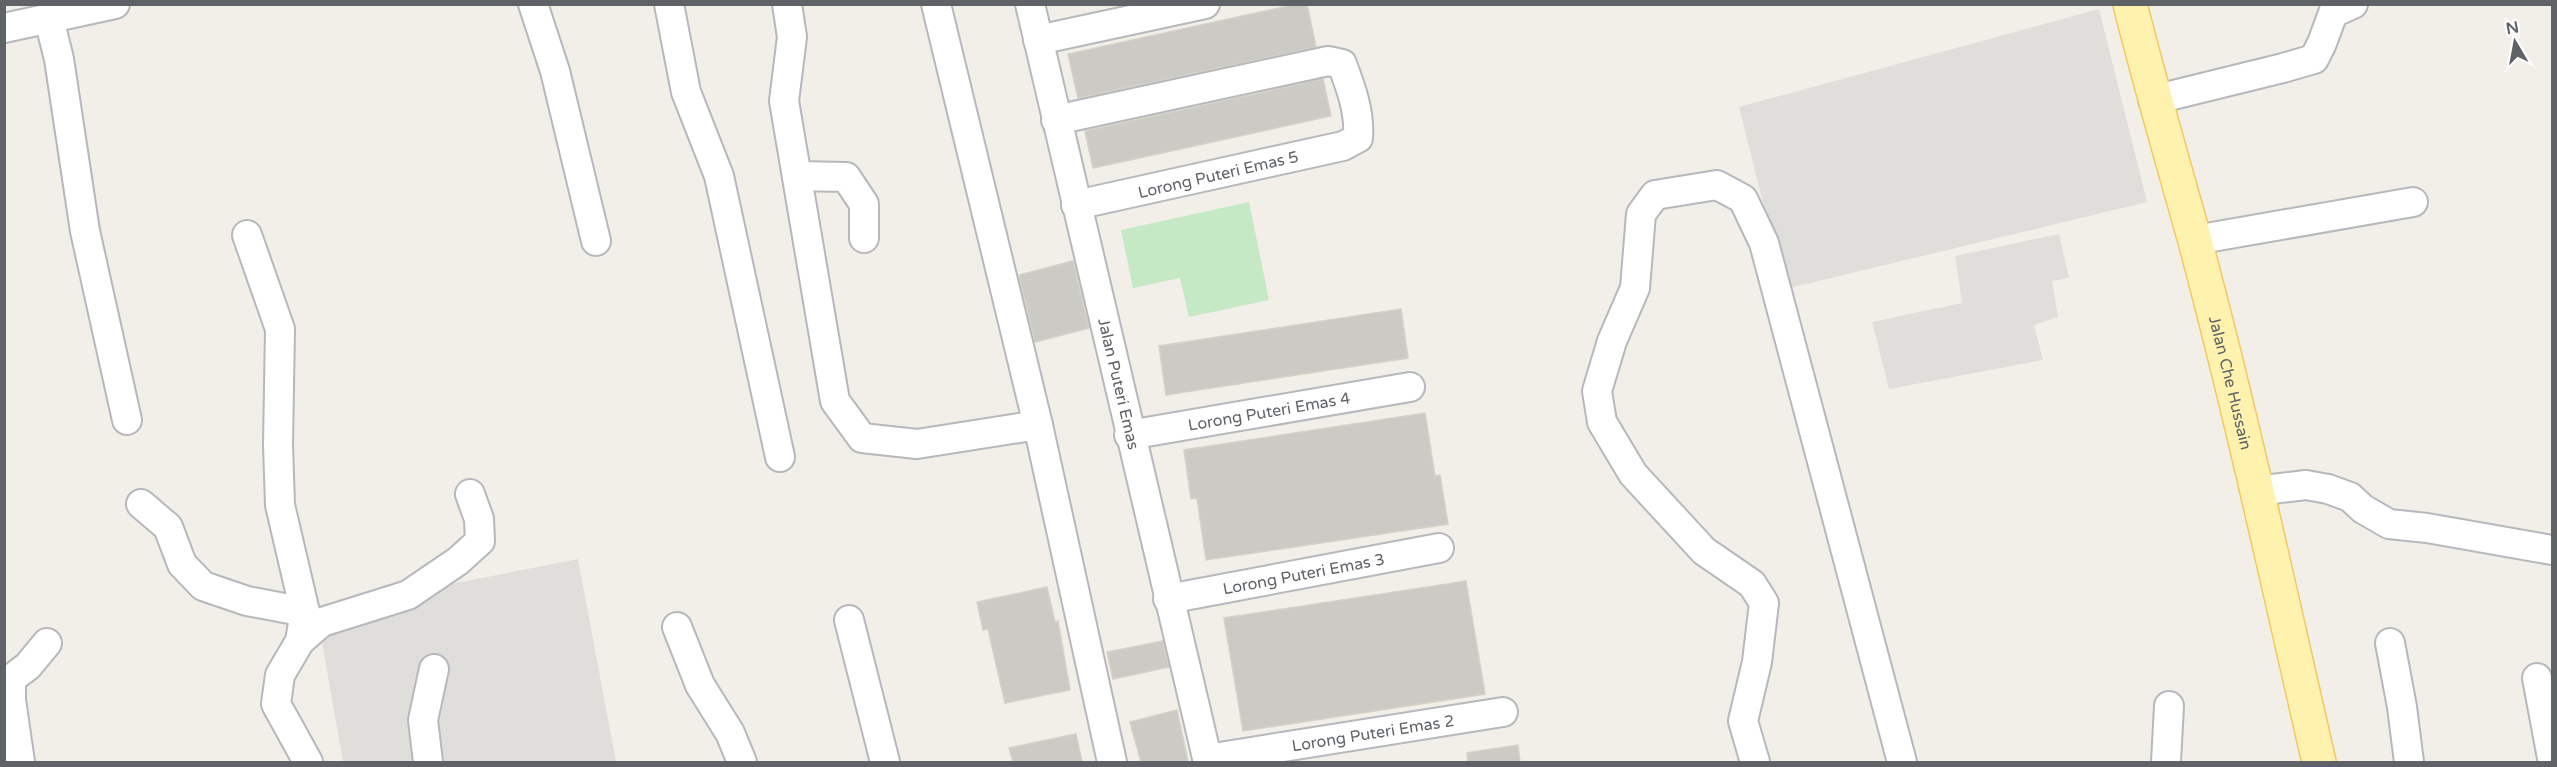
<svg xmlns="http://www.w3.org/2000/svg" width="2557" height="767" viewBox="0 0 2557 767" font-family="'Varela Round',sans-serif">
	<rect width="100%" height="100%" fill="#f1efe8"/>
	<g fill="#e0deda">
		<path d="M2099,9L2147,202L1785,289L1739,107Z"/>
		<path d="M2059,234L2069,278L2052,281L2058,317L2034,325L2043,360L1889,389L1872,322L1962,303L1955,256Z"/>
		<path d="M578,559L616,762H343L320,631L434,595L446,585Z"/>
	</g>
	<path fill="#c5e8c5" d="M1249,202L1269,300L1189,317L1180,278L1133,288L1121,230Z"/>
	<g fill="#cccac5" stroke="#d6d1c6" stroke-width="1.5">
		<path d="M1297,4H1307L1316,47L1078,98L1068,54Z"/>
		<path d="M1323,79L1331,116L1093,168L1085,131Z"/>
		<path d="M1073,261L1089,328L1035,342L1019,275Z"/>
		<path d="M1401,309L1408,358L1166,395L1159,346Z"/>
		<path d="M1425,413L1435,476L1440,475L1448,524L1206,560L1197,498L1191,499L1184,450Z"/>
		<path d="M1466,581L1485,694L1243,731L1224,618Z"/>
		<path d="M1047,587L1055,622L1058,621L1070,690L1005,703L988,629L983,630L977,602Z"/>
		<path d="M1163,641L1169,667L1113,679L1107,652Z"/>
		<path d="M1177,710L1188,762H1141L1130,722Z"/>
		<path d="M1076,734L1082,762H1013L1009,748Z"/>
		<path d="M1518,745L1520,762H1468L1467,753Z"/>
	</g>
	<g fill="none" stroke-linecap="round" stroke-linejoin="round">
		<g stroke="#b5b8bc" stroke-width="32">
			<g id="minor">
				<path d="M533,4L555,71L596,241"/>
				<path d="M669,4L686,92L719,176L780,457"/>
				<path d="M787,4L792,37L784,101L835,401L862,438L917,444L1038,425"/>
				<path d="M936,4L1038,425L1112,762"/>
				<path id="s1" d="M1030,4L1208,762"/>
				<path d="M49,19L59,59L85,231L127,420"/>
				<path d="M4,28L115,4"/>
				<path d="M1038,40L1205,4"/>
				<path d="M2153,100L2283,68L2314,59L2322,43L2333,13L2353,4"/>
				<path d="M1056,120L1328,61L1342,64C1351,88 1360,112 1358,138L1343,146L1076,205"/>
				<path d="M797,176L846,177L864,204V238"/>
				<path d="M247,235L280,329L278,445L280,505L305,612L300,641L280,675L276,704L308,762"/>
				<path d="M2195,240L2413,202"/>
				<path id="s2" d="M1129,435L1410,387"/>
				<path d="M2256,491L2306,485L2328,489L2350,497L2363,509L2389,524L2427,528L2552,550"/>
				<path d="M141,504L168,527L182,564L203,586L247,601L305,612"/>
				<path id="s3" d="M1168,599L1439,548"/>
				<path d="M849,620L885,762"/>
				<path d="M677,627L700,685L730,733L742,762"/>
				<path d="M300,641L322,622L408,595L458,561L480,541L479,519L470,494"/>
				<path d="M2390,643L2402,707L2409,762"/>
				<path d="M2537,678L2552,758"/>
				<path id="s4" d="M1207,759L1503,712"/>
				<path d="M20,762L11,700V679L28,666L47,643"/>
				<path d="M428,762L423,720L434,669"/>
				<path d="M1755,762L1743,721L1757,662L1764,603L1752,584L1704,551L1633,474L1602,422L1597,391L1612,341L1635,288L1641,214L1655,195L1717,185L1743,199L1764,243L1902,762"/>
				<path d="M2166,762L2169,706"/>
			</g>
		</g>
		<g stroke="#f2c960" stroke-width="36">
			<g id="major">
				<path id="s5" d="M2130,4C2150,84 2173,162 2195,241C2241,413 2279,588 2319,762"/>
			</g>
		</g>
		<use href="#minor" stroke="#fff" stroke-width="28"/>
		<use href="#major" stroke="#fff2af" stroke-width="33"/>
	</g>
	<g text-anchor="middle" stroke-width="4.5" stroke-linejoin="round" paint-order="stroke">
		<g font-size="16" fill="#5f6368" stroke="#fff">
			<text transform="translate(1218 174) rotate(-13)" y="6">Lorong Puteri Emas 5</text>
			<text dy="6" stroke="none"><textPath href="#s5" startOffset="392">Jalan Che Hussain</textPath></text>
			<text dy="6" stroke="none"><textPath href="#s1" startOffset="390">Jalan Puteri Emas</textPath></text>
			<text dy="6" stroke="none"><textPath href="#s2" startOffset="142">Lorong Puteri Emas 4</textPath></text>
			<text dy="6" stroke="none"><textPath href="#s3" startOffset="138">Lorong Puteri Emas 3</textPath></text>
			<text dy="6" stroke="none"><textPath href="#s4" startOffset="168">Lorong Puteri Emas 2</textPath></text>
		</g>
	</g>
	<rect width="2557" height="767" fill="none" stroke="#5f6368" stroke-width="12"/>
	<g transform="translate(2515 42) rotate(350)" stroke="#ffffff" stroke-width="4.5" paint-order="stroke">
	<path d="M0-4.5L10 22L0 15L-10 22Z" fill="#5f6368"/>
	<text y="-9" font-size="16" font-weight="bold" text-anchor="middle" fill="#5f6368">N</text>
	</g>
</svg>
